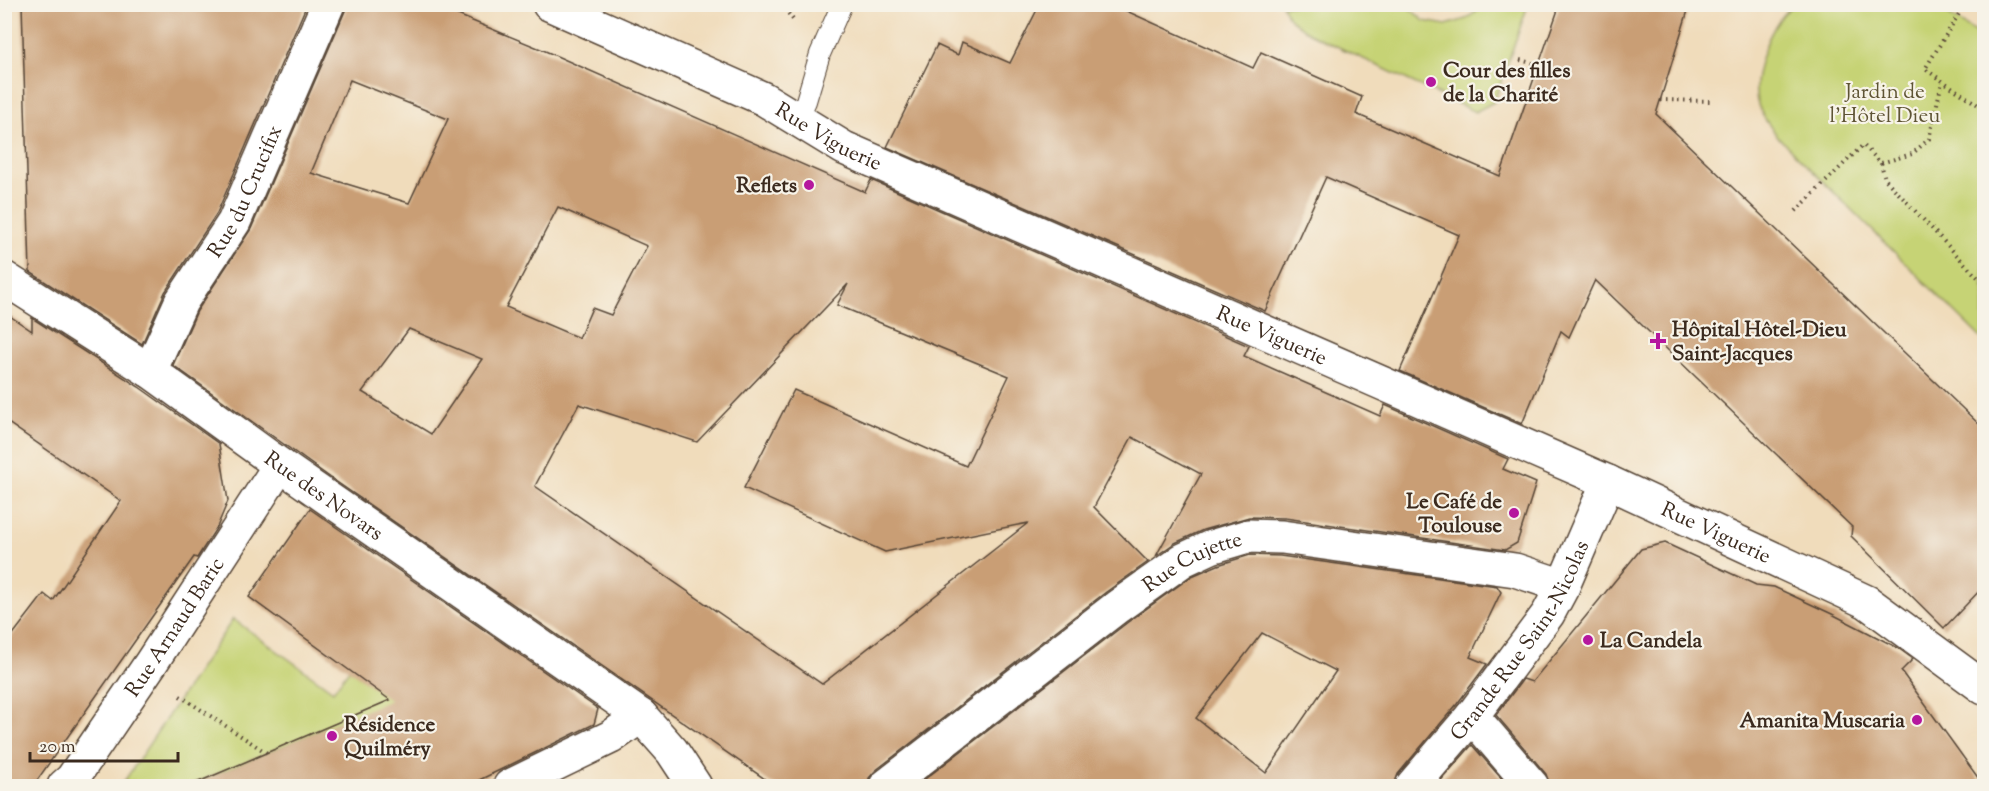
<svg xmlns="http://www.w3.org/2000/svg" width="1989" height="791" viewBox="0 0 1989 791" font-family="'Sorts Mill Goudy',serif">
	<rect width="100%" height="100%" fill="#f7f3e8"/>
	<filter id="ink" filterUnits="userSpaceOnUse"><feTurbulence type="fractalNoise" baseFrequency=".0167" numOctaves="2"/><feDisplacementMap in="SourceGraphic" scale="12" xChannelSelector="R" yChannelSelector="G"/><feConvolveMatrix kernelMatrix="1 2 1 2 8 2 1 2 1" color-interpolation-filters="sRGB"/></filter>
	<filter id="wash" filterUnits="userSpaceOnUse"><feTurbulence type="fractalNoise" baseFrequency=".008" numOctaves="4" result="noise"/><feDisplacementMap in="SourceGraphic" scale="24" xChannelSelector="R" yChannelSelector="G"/><feGaussianBlur stdDeviation="1.35" result="paint"/><feColorMatrix in="noise" values="0 0 0 0 0 0 0 0 0 0 0 0 0 0 0 0 0 1.4 0 .05"/><feComposite in="paint" operator="in"/></filter>
	<g filter="url(#wash)">
		<rect width="100%" height="100%" fill="#f0dcbb"/>
		<g fill="#c6d375" stroke="#807e4a" stroke-width="1.5">
			<path d="M1282,5H1406L1424,21L1446,25L1466,19L1485,5H1528L1494,102L1475,112L1309,33L1289,18Z"/>
			<path d="M1794,5H1934L1984,38V341L1781,140C1772,129 1763,119 1758,105C1750,79 1766,38 1781,17C1784,12 1790,9 1794,5Z"/>
			<path d="M233,619L333,691L353,664L426,720L378,772L346,719L189,786H121Z"/>
		</g>
		<g id="blocks">
			<g fill="#c99e74" fill-rule="evenodd">
				<path d="M22,4H307L217,213L165,292L142,344L30,272Z"/>
				<path d="M346,4H448V11L543,50L865,192L871,180L1249,346L1244,356L1380,416L1385,405L1508,459L1503,469L1536,483L1517,543L1505,550L1285,518L1249,517L1203,530L1175,543L1156,556L1201,474L1132,437L1094,507L1148,562L1106,592L875,771L869,778L868,786H775L331,478L173,365L197,311L251,229L345,11ZM350,80L448,119L409,203L311,173ZM558,207L647,246L611,315L592,308L579,338L506,307ZM848,284L837,305L1009,376L966,466L794,390L744,488L885,552L1028,523L822,684L535,486L579,404L697,442ZM409,329L482,359L431,434L362,392Z"/>
				<path d="M1040,4H1111L1253,68L1261,52L1362,97L1356,114L1500,176L1560,4H1690L1656,114L1984,429V586L1944,628L1851,536L1852,527L1595,280L1569,337L1561,331L1522,424L1400,371L1459,235L1326,177L1265,311L887,147L937,45L958,55L962,42L1010,63Z"/>
				<path d="M4,312L32,331V318L139,387L219,444L228,501L217,527L197,558L194,557L33,786H4V646L44,594L53,601L121,501L4,420Z"/>
				<path d="M310,509L598,709L594,724L467,786H189L390,700L249,597Z"/>
				<path d="M1665,543L1756,585L1774,587L1832,614L1898,648L1913,659L1901,671L1984,786H1550L1546,774L1496,715L1523,679L1532,682L1641,549Z"/>
				<path d="M1250,555L1280,556L1497,586L1501,592L1470,657L1487,664L1457,704L1398,774L1394,786H916L1128,622L1192,576L1218,565ZM1262,633L1336,671L1266,773L1196,718Z"/>
				<path d="M1472,745L1508,786H1436Z"/>
			</g>
		</g>
	</g>
	<g filter="url(#ink)">
		<use href="#blocks" fill-opacity="0" stroke="#564536" stroke-width="1.5"/>
		<g fill="none" stroke-linecap="round" stroke-linejoin="round">
			<g stroke="#564536" stroke-width="22">
				<path id="lane" d="M798,118L806,101L820,54L842,4"/>
			</g>
			<g stroke="#564536" stroke-width="36">
				<g id="street">
					<path id="s1" d="M549,4L764,99L844,148L1608,482L1867,602L1984,688"/>
					<path id="s2" d="M4,278L150,371L280,465L641,716L672,751L695,786"/>
					<path id="s3" d="M150,371L181,302L234,222L328,4"/>
					<path d="M1472,716L1532,786"/>
					<path id="s4" d="M64,786L72,779L151,663L280,465"/>
					<path d="M510,786L611,737L641,716"/>
					<path id="s5" d="M886,786L1117,607L1183,560L1211,547L1248,536L1282,537L1515,570L1563,586"/>
					<path id="s6" d="M1412,786L1472,716L1548,614L1563,586L1608,482"/>
				</g>
			</g>
			<g stroke="#564536" stroke-width="4" stroke-dasharray="1.5 4.5" stroke-linecap="butt">
				<path d="M781,4L794,21"/>
				<path d="M1965,4L1925,69L1984,109"/>
				<path d="M1520,60L1539,65"/>
				<path d="M1660,100L1713,101"/>
				<path d="M1881,163L1885,179L1984,284"/>
				<path d="M1796,211L1863,145L1881,163L1912,154L1929,139L1942,82"/>
				<path d="M180,696L267,753"/>
			</g>
			<use href="#lane" stroke="#fff" stroke-width="20"/>
			<use href="#street" stroke="#fff" stroke-width="33"/>
		</g>
	</g>
	<g fill="#b5179e" stroke="#f7f3e8" stroke-width="2">
		<circle cx="1431" cy="82" r="6"/>
		<circle cx="809" cy="185" r="6"/>
		<path d="M1655 332h6v6h6v6h-6v6h-6v-6h-6v-6h6z"/>
		<circle cx="1514" cy="513" r="6"/>
		<circle cx="1588" cy="640" r="6"/>
		<circle cx="1917" cy="720" r="6"/>
		<circle cx="332" cy="736" r="6"/>
	</g>
	<g text-anchor="middle" stroke-width="4.5" stroke-linejoin="round" paint-order="stroke">
		<g font-size="21" font-weight="bold" fill="#3b2a1e" stroke="#f7f3e8" text-anchor="start">
			<text x="1443" y="77">Cour des filles<tspan x="1443" dy="24">de la Charité</tspan></text>
			<text x="797" y="192" text-anchor="end">Reflets</text>
			<text x="1672" y="336">Hôpital Hôtel-Dieu<tspan x="1672" dy="24">Saint-Jacques</tspan></text>
			<text x="1502" y="508" text-anchor="end">Le Café de<tspan x="1502" dy="24">Toulouse</tspan></text>
			<text x="1600" y="647">La Candela</text>
			<text x="1905" y="727" text-anchor="end">Amanita Muscaria</text>
			<text x="344" y="731">Résidence<tspan x="344" dy="24">Quilméry</tspan></text>
		</g>
		<g font-size="21" fill="#5e5434" stroke="#f7f3e8">
			<text x="1885" y="98">Jardin de<tspan x="1885" dy="24">l'Hôtel Dieu</tspan></text>
		</g>
		<g font-size="21" fill="#3b2a1e" stroke="#f7f3e8">
			<text dy="7" stroke="none"><textPath href="#s1" startOffset="310">Rue Viguerie</textPath></text>
			<text dy="7" stroke="none"><textPath href="#s3" startOffset="204">Rue du Crucifix</textPath></text>
			<text dy="7" stroke="none"><textPath href="#s1" startOffset="796">Rue Viguerie</textPath></text>
			<text dy="7" stroke="none"><textPath href="#s2" startOffset="387">Rue des Novars</textPath></text>
			<text dy="7" stroke="none"><textPath href="#s1" startOffset="1282">Rue Viguerie</textPath></text>
			<text dy="7" stroke="none"><textPath href="#s5" startOffset="381">Rue Cujette</textPath></text>
			<text dy="7" stroke="none"><textPath href="#s4" startOffset="194">Rue Arnaud Baric</textPath></text>
			<text dy="7" stroke="none"><textPath href="#s6" startOffset="182">Grande Rue Saint-Nicolas</textPath></text>
		</g>
	</g>
	<rect width="1989" height="791" fill="none" stroke="#f7f3e8" stroke-width="24"/>
	<path d="M30 752v9h148v-9" fill="none" stroke="#3b2a1e" stroke-width="3"/>
	<text x="39" y="752" font-size="18" fill="#3b2a1e" stroke="#f7f3e8" stroke-width="4.5" paint-order="stroke">20 m</text>
</svg>
